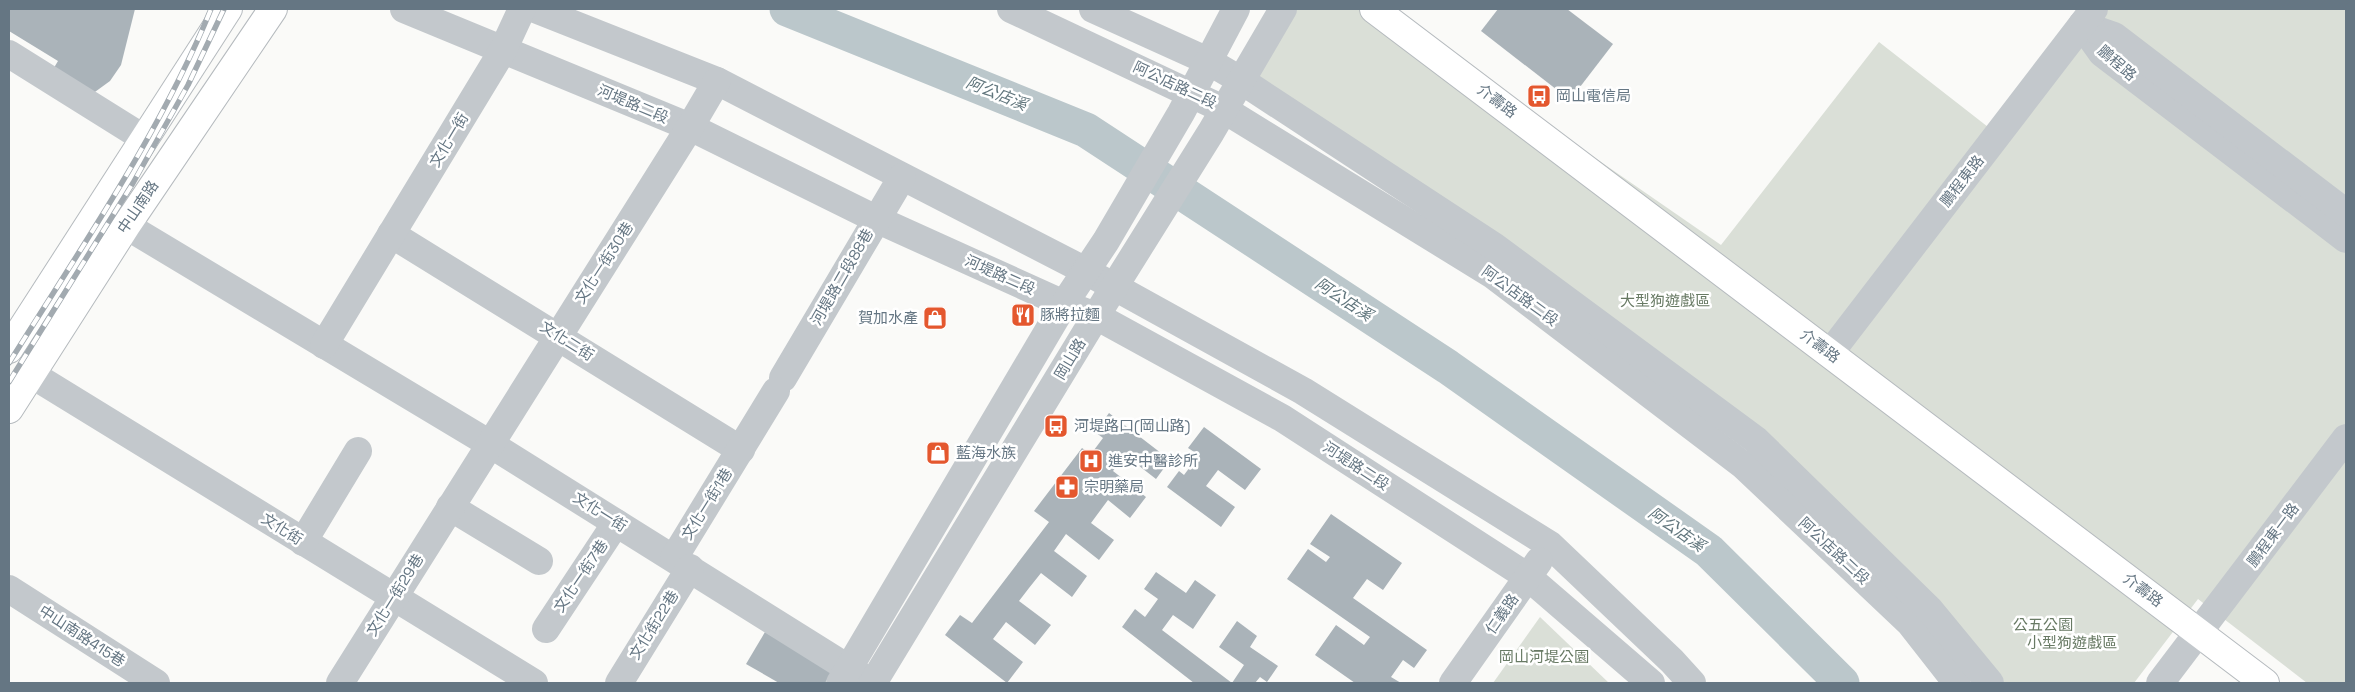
<svg xmlns="http://www.w3.org/2000/svg" width="2355" height="692" viewBox="0 0 2355 692" font-family="'Space Grotesk','Noto Sans TC',sans-serif">
	<rect width="100%" height="100%" fill="#fafaf8"/>
	<g fill="#dadfd7">
		<path d="M1283,9H1380L1721,245L1879,42L2006,141L2106,9H2346V683H2307L2198,599L2134,683H2002L1756,440L1242,81Z"/>
		<path d="M1540,617L1609,683H1493Z"/>
	</g>
	<g fill="none" stroke-linecap="round" stroke-linejoin="round">
		<path stroke="#bbc7cb" stroke-width="35" d="M787,9L1086,130L1448,367L1709,551L1842,683"/>
	</g>
	<g fill="#aab3b9">
		<path d="M9,9H135L121,65L110,81L88,97L52,71L58,61L9,31Z"/>
		<path d="M1498,9H1567L1613,44L1570,100L1481,31Z"/>
		<path d="M1109,413L1170,460L1156,479L1125,455L1113,471L1146,497L1130,518L1108,500L1091,523L1114,540L1099,560L1066,534L1054,551L1087,576L1072,597L1041,573L1029,588L1019,601L1051,625L1035,645L1006,622L993,639L1023,662L1007,683L945,635L960,615L972,623L1049,522L1034,511L1082,448L1091,454L1103,438L1095,432Z"/>
		<path d="M1204,427L1261,469L1245,490L1218,470L1206,486L1235,507L1221,527L1167,487L1179,471L1184,475L1199,455L1188,448Z"/>
		<path d="M1331,514L1402,563L1383,590L1367,579L1353,598L1427,650L1414,668L1403,660L1391,677L1401,683H1355L1315,655L1336,625L1364,645L1370,637L1287,579L1308,549L1326,562L1330,557L1310,544Z"/>
		<path d="M1156,572L1186,593L1195,580L1216,595L1193,629L1173,615L1162,630L1232,683L1244,665L1219,647L1237,621L1257,636L1250,647L1278,666L1267,682L1260,677L1255,683H1194L1122,627L1135,609L1145,617L1158,599L1144,589Z"/>
		<path d="M765,632L832,672L825,683H779L746,664Z"/>
	</g>
	<g fill="none" stroke-linecap="round" stroke-linejoin="round">
		<g stroke="#b5babe" stroke-width="30">
			<g id="major">
				<path d="M1374,9L2265,683"/>
				<path d="M9,349L228,9"/>
				<path d="M9,409L126,226L273,9"/>
			</g>
		</g>
		<g stroke="#c3c8cc" stroke-width="28">
			<path d="M404,9L690,127L876,219L1064,304L1096,316L1282,418L1528,577L1651,683"/>
			<path d="M535,9L717,81L1084,270L1303,391L1550,545L1672,661L1692,683"/>
			<path d="M1011,9L1223,109L1493,275L1743,465L1910,623L1957,683"/>
			<path d="M1093,9L1208,61L1242,81L1495,247L1756,440L1929,609L1990,683"/>
			<path d="M2082,25L2102,53L2346,239"/>
			<path d="M2082,25L2114,36L2346,213"/>
			<path d="M9,54L145,139"/>
			<path d="M100,210L490,444L872,683"/>
			<path d="M391,234L741,450"/>
			<path d="M324,345L503,50L522,9"/>
			<path d="M1830,353L2094,9"/>
			<path d="M31,374L534,683"/>
			<path d="M783,378L902,177"/>
			<path d="M450,507L539,561"/>
			<path d="M303,542L358,451"/>
			<path d="M674,558L776,391"/>
			<path d="M9,589L156,683"/>
			<path d="M546,629L616,523"/>
			<path d="M340,683L690,127L717,81"/>
			<path d="M619,683L690,568"/>
			<path d="M840,683L1064,304L1106,241L1181,113L1236,9"/>
			<path d="M873,683L1096,316L1211,132L1283,9"/>
			<path d="M1453,683L1539,561"/>
			<path d="M2160,683L2346,438"/>
		</g>
		<use href="#major" stroke="#fff" stroke-width="28"/>
		<g stroke="#a2aab0" stroke-width="5.5">
			<g id="rail">
				<path d="M9,363C80,249 160,134 211,9"/>
				<path d="M9,382L133,183L188,85L224,9"/>
			</g>
		</g>
		<use href="#rail" stroke="#fff" stroke-width="4" stroke-dasharray="11" stroke-linecap="butt"/>
	</g>
	<defs>
		<g id="bus-square" transform="scale(1.25)"><rect x="-9" y="-9" width="18" height="18" rx="4" fill="#e4572e" stroke="#fff"/><path d="M-5-6H5V4H4V6H2V4H-2V6H-4V4H-5ZM-3.5-4V0h7V-4ZM-3.5 1.2v1.5H-2V1.2ZM2 1.2v1.5H3.5V1.2Z" fill="#fff"/></g>
		<g id="restaurant-square" transform="scale(1.25)"><rect x="-9" y="-9" width="18" height="18" rx="4" fill="#e4572e" stroke="#fff"/><path d="M-5-6h1v4h1v-4h1v4h1v-4h1v5L-1.5 .5V6h-2V.5L-5-1ZM5-6V6H3V1.5H1.5Q1.5-4 5-6Z" fill="#fff"/></g>
		<g id="shop-square" transform="scale(1.25)"><rect x="-9" y="-9" width="18" height="18" rx="4" fill="#e4572e" stroke="#fff"/><path d="M-5-2.5h2.3a2.7 3.5 0 0 1 5.4 0H5L5.5 6h-11ZM-1.5-2.5h3a1.5 2.3 0 0 0-3 0Z" fill="#fff"/></g>
		<g id="hospital-square" transform="scale(1.25)"><rect x="-9" y="-9" width="18" height="18" rx="4" fill="#e4572e" stroke="#fff"/><path d="M-5-5h3v3.5h4V-5h3V5h-3V1.5h-4V5h-3Z" fill="#fff"/></g>
		<g id="pharmacy-square" transform="scale(1.25)"><rect x="-9" y="-9" width="18" height="18" rx="4" fill="#e4572e" stroke="#fff"/><path d="M-2-6h4v4h4v4h-4v4h-4v-4h-4v-4h4Z" fill="#fff"/></g>
	</defs>
	<g fill-rule="evenodd">
		<use href="#bus-square" x="1539" y="96"/>
		<use href="#restaurant-square" x="1023" y="315"/>
		<use href="#shop-square" x="935" y="318"/>
		<use href="#bus-square" x="1056" y="426"/>
		<use href="#shop-square" x="938" y="453"/>
		<use href="#hospital-square" x="1091" y="461"/>
		<use href="#pharmacy-square" x="1067" y="487"/>
	</g>
	<g text-anchor="middle" stroke-width="5" stroke-linejoin="round" paint-order="stroke">
		<g font-size="15" fill="#657683" stroke="#fff">
			<text transform="translate(2117 63) rotate(41)" y="5">鵬程路</text>
			<text transform="translate(1175 85) rotate(25)" y="5">阿公店路二段</text>
			<text transform="translate(1497 101) rotate(37)" y="5">介壽路</text>
			<text transform="translate(633 104) rotate(23)" y="5">河堤路二段</text>
			<text transform="translate(449 140) rotate(-59)" y="5">文化一街</text>
			<text transform="translate(1962 181) rotate(-52)" y="5">鵬程東路</text>
			<text transform="translate(138 207) rotate(-56)" y="5">中山南路</text>
			<text transform="translate(604 263) rotate(-57)" y="5">文化一街30巷</text>
			<text transform="translate(1000 275) rotate(24)" y="5">河堤路二段</text>
			<text transform="translate(842 277) rotate(-60)" y="5">河堤路二段88巷</text>
			<text transform="translate(1520 296) rotate(36)" y="5">阿公店路二段</text>
			<text transform="translate(567 341) rotate(32)" y="5">文化二街</text>
			<text transform="translate(1820 346) rotate(37)" y="5">介壽路</text>
			<text transform="translate(1070 359) rotate(-59)" y="5">岡山路</text>
			<text transform="translate(1356 466) rotate(33)" y="5">河堤路二段</text>
			<text transform="translate(707 504) rotate(-58)" y="5">文化一街1巷</text>
			<text transform="translate(600 512) rotate(32)" y="5">文化一街</text>
			<text transform="translate(282 529) rotate(32)" y="5">文化街</text>
			<text transform="translate(2273 535) rotate(-53)" y="5">鵬程東一路</text>
			<text transform="translate(1834 551) rotate(43)" y="5">阿公店路二段</text>
			<text transform="translate(581 576) rotate(-56)" y="5">文化一街7巷</text>
			<text transform="translate(2143 590) rotate(37)" y="5">介壽路</text>
			<text transform="translate(395 595) rotate(-58)" y="5">文化一街29巷</text>
			<text transform="translate(1502 614) rotate(-55)" y="5">仁義路</text>
			<text transform="translate(654 625) rotate(-58)" y="5">文化街22巷</text>
			<text transform="translate(82 636) rotate(33)" y="5">中山南路415巷</text>
		</g>
		<g font-size="15" fill="#657683" stroke="#fff" text-anchor="start">
			<text x="1556" y="101">岡山電信局</text>
			<text x="1040" y="320">豚將拉麵</text>
			<text x="918" y="323" text-anchor="end">賀加水產</text>
			<text x="1074" y="431">河堤路口(岡山路)</text>
			<text x="956" y="458">藍海水族</text>
			<text x="1108" y="466">進安中醫診所</text>
			<text x="1084" y="492">宗明藥局</text>
		</g>
		<g font-size="15" fill="#687a64" stroke="#fff">
			<text x="1665" y="306">大型狗遊戲區</text>
			<text x="2043" y="630">公五公園</text>
			<text x="2072" y="648">小型狗遊戲區</text>
			<text x="1544" y="662">岡山河堤公園</text>
		</g>
		<g font-size="16" font-style="italic" fill="#60757c" stroke="#fff">
			<text transform="translate(997 93) rotate(22)" y="6">阿公店溪</text>
			<text transform="translate(1344 299) rotate(33)" y="6">阿公店溪</text>
			<text transform="translate(1677 529) rotate(35)" y="6">阿公店溪</text>
		</g>
	</g>
	<rect width="2355" height="692" fill="none" stroke="#657683" stroke-width="20"/>
</svg>
